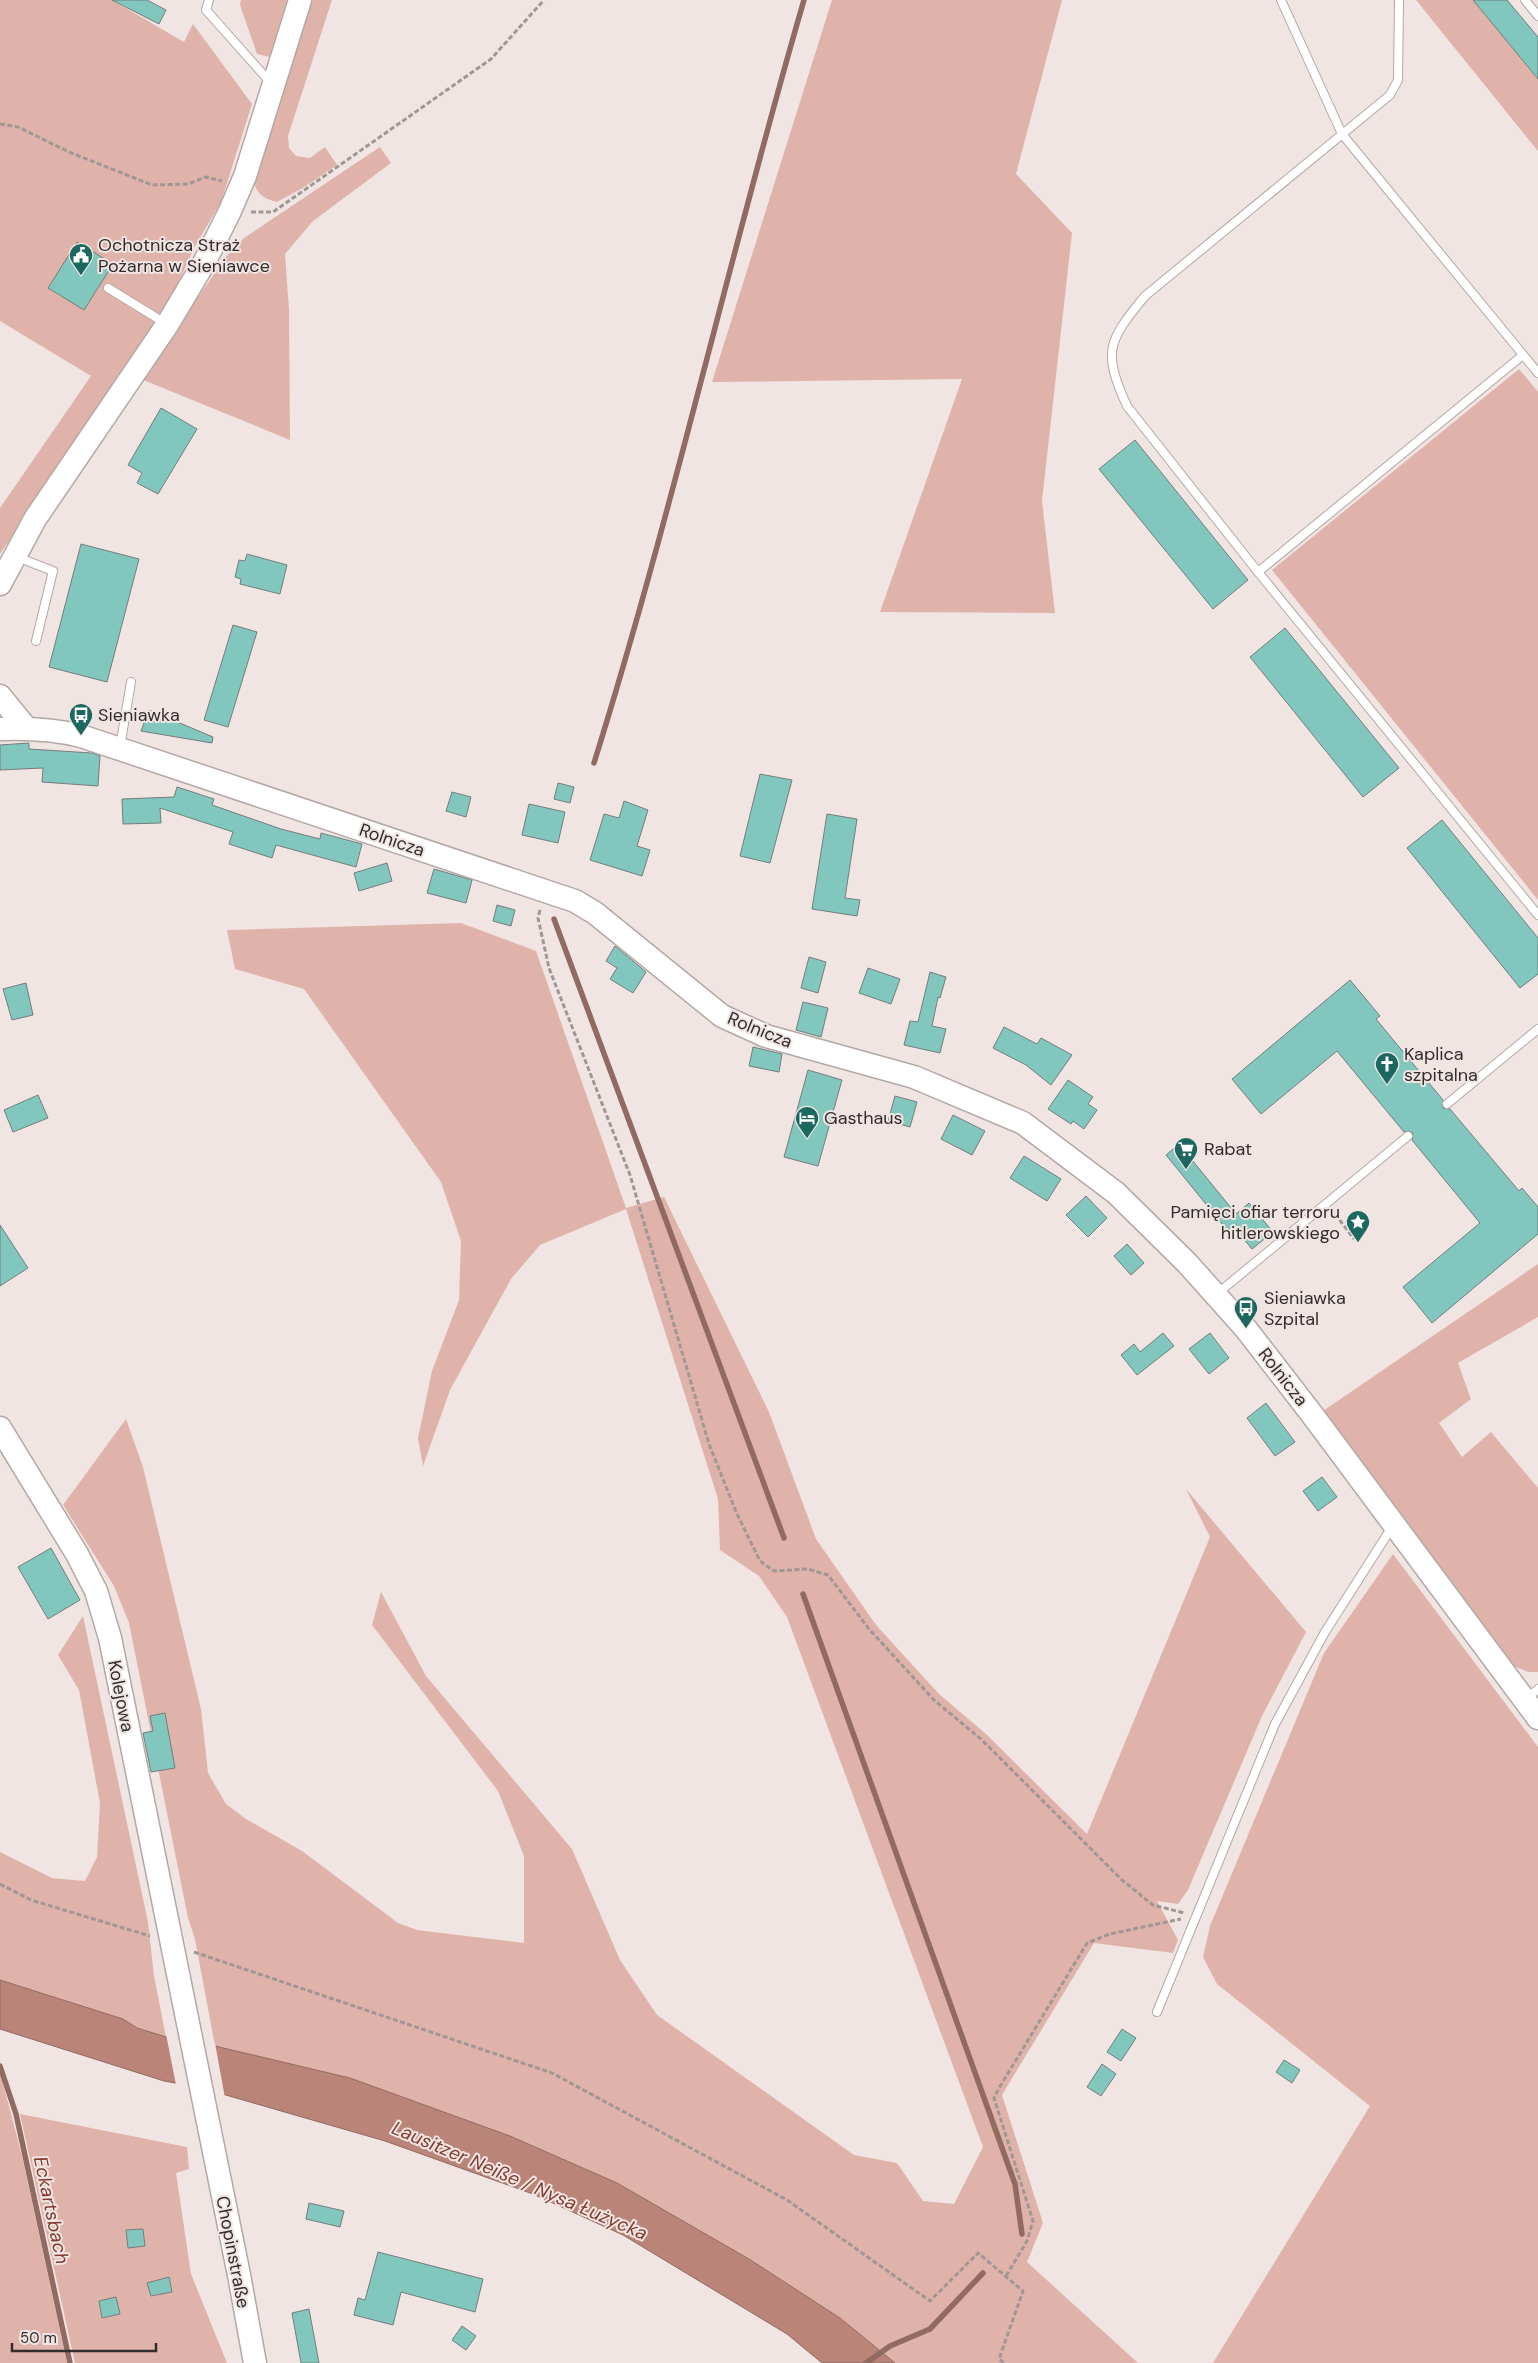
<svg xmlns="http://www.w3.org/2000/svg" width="1538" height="2363" viewBox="0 0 1538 2363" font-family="'DM Sans',sans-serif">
	<rect width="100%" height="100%" fill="#f1e5e3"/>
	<g fill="#dfb3a9">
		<path d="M0,0H112L184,42L193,24L252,104L221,202L194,248L167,307L0,554V508L91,376L0,321Z"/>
		<path d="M241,0H287L270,57L257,54L240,5Z"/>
		<path d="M307,0H332L288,136L289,148L296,156L310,158L325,147L337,165L301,189L277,202C263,198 258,195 253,181Z"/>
		<path d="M832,0H1062L1016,174L1072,233L1042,501L1055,613L880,612L962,379L712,382Z"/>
		<path d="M1416,0H1473L1538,79V151Z"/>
		<path d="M380,147L391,163L313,221L285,254L289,310L290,440L141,379L226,257L244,238Z"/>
		<path d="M1519,369L1538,392V900L1272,570Z"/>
		<path d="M461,923L536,951L626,1208L664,1197L769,1412L816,1539L876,1625L939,1694L986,1734L1087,1834L1210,1537L1186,1489L1306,1632L1262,1716L1188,1890L1178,1904L1157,1901L1178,1940L1173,1953L1094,1943L1002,2095L1043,2223L1027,2262L1138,2363H895L840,2318L749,2259L617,2183L510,2136L350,2078L215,2046L195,1939L188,1918L129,1623L114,1586L63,1505L126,1419L143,1467L201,1709L208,1773L226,1804L246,1819L302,1851L398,1923L417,1930L524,1943V1856L498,1791L372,1625L381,1592L426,1676L572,1849L620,1960L657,2015L854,2155L897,2163L923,2201L954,2204L983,2147L787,1617L759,1576L720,1550L718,1499L626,1209L540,1245L511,1279L450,1390L423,1466L418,1438L432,1371L459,1300L461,1241L441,1182L304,989L235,969L227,930Z"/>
		<path d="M1538,1264V1317L1458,1363L1471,1399L1439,1423L1462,1457L1491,1432L1538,1488V1672H1528L1507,1663L1320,1413Z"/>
		<path d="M1393,1554L1538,1747V2363H1213L1370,2106L1217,1984L1203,1957L1210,1926L1324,1653Z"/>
		<path d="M83,1616L148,1922L154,1976L166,2037L137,2028L123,2019L0,1980V1852L52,1878L85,1881L97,1857L100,1803L79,1690L58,1655Z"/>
		<path d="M0,2072L22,2156L67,2363H0Z"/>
		<path d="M20,2114L187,2147L189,2169L176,2173L191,2274L227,2363H75Z"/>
	</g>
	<path fill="#ba8478" stroke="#916a61" d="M0,1980L123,2019L137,2028L189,2044L194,2041L350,2078L510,2136L617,2183L749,2259L840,2318L895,2363H822L787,2334L623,2235L533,2194L385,2141L198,2087L164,2081L0,2029Z"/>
	<path fill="#f1e5e3" d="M166,2034L189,2042L194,2039L215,2043L225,2098L176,2085Z"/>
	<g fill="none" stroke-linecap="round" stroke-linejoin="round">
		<g stroke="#916a61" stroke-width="5.5">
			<path d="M594,763C673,511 730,253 804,0"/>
			<path d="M554,919L784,1538"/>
			<path d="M803,1594L1015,2184L1022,2234"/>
			<path d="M0,2066L16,2114L70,2363"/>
			<path d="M866,2363L890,2346L930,2329L983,2273"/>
		</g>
	</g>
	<g fill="#82c7be" stroke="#737d7c">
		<path d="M112,0H147L166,10L159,24Z"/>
		<path d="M1473,0H1507L1538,37V79Z"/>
		<path d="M77,242L113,264L84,310L48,288Z"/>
		<path d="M161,408L197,429L158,494L137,483L142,473L128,465Z"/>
		<path d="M1135,440L1248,580L1213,609L1099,469Z"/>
		<path d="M81,544L139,559L107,682L49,667Z"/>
		<path d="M247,554L287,565L280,594L240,584L241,579L235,577L239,560L245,561Z"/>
		<path d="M233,625L257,632L228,727L204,720Z"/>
		<path d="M1285,628L1399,768L1363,797L1250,657Z"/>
		<path d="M149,710L213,737L212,743L141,731Z"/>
		<path d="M29,743V749L92,753L100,756L98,786L42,782L43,768L0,770V745Z"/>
		<path d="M760,774L792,780L770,863L740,856Z"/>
		<path d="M558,783L574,787L570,803L554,799Z"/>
		<path d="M177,787L214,799L212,805L281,829L320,839L321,833L362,844L356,867L276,845L272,858L229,844L233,832L160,808L161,823L123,824L122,799L174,797Z"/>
		<path d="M452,792L471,797L466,817L446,811Z"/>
		<path d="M624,801L648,810L637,846L650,850L642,876L590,860L604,814L619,818Z"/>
		<path d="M529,804L565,812L558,843L522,835Z"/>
		<path d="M827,814L857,819L845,898L860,900L857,916L812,909Z"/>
		<path d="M1442,820L1538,938V974L1520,988L1407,848Z"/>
		<path d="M387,863L392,881L359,891L354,873Z"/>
		<path d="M434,869L472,880L466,903L427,893Z"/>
		<path d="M497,905L515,910L511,926L493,921Z"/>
		<path d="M615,946L646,972L633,993L610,979L617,968L606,961Z"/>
		<path d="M809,957L826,962L818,993L801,988Z"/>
		<path d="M868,968L900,979L891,1004L859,993Z"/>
		<path d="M930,972L946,977L940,998L938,997L932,1026L946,1029L940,1053L904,1045L910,1021L918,1022Z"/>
		<path d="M1350,980L1380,1016L1376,1019L1443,1100V1108L1450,1109L1519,1191L1522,1188L1538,1207V1234L1432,1323L1403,1287L1480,1223L1412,1140L1413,1133L1409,1131L1404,1132L1337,1051L1261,1114L1232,1079Z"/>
		<path d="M26,983L33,1015L12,1020L3,989Z"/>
		<path d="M803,1002L828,1008L821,1037L796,1030Z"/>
		<path d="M1004,1027L1037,1044L1041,1038L1072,1055L1051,1085L1026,1065L993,1048Z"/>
		<path d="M753,1047L782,1054L779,1072L749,1066Z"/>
		<path d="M808,1070L842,1080L818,1166L784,1157Z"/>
		<path d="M1068,1080L1093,1097L1088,1104L1097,1110L1084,1129L1073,1121L1071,1124L1048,1109Z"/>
		<path d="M38,1095L48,1118L13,1132L4,1110Z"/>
		<path d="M895,1096L917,1102L910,1127L888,1121Z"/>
		<path d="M953,1115L985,1131L972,1155L941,1139Z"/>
		<path d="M1179,1144L1236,1214L1249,1203L1273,1232L1252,1249L1233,1226L1227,1230L1166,1155Z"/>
		<path d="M1024,1156L1061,1179L1047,1201L1010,1178Z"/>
		<path d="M1086,1196L1107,1218L1088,1237L1066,1215Z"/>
		<path d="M0,1225L28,1268L0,1286Z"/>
		<path d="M1127,1244L1144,1263L1131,1275L1114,1256Z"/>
		<path d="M1163,1333L1174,1346L1137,1375L1121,1355L1134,1344L1140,1352Z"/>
		<path d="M1210,1333L1229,1358L1209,1374L1189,1349Z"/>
		<path d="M1266,1403L1295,1442L1275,1456L1247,1418Z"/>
		<path d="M1322,1477L1337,1497L1318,1511L1303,1491Z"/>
		<path d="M51,1548L80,1600L48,1619L18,1567Z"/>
		<path d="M165,1713L175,1768L151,1772L143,1733L153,1731L150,1716Z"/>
		<path d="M1122,2029L1136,2038L1121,2061L1107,2052Z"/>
		<path d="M1284,2060L1300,2070L1292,2083L1276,2072Z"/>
		<path d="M1102,2064L1116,2074L1101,2096L1087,2087Z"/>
		<path d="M309,2203L344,2211L340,2227L306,2219Z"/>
		<path d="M143,2229L145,2246L128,2248L126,2230Z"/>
		<path d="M378,2252L483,2279L475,2312L401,2292L393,2325L354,2315L358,2298L365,2300Z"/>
		<path d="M169,2277L172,2292L151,2296L147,2283Z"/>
		<path d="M116,2297L120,2314L102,2318L99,2301Z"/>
		<path d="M309,2309L319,2363H301L292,2313Z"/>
		<path d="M462,2326L476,2336L466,2350L452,2340Z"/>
	</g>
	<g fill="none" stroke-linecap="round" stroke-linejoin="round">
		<g stroke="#b3a8a5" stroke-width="10">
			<g id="lane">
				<path d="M209,0L206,10L271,83"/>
				<path d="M1281,0L1342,134L1538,373"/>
				<path d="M1399,0L1398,80L1390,95L1145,296C1108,341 1102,351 1127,406L1258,572L1538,915"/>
				<path d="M1525,0L1538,16"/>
				<path d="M108,288L165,323"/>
				<path d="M17,557L53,571L36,641"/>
				<path d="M1258,572L1523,355"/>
				<path d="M120,747L131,682"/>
				<path d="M1447,1104L1538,1029"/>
				<path d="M1218,1293L1408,1136"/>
				<path d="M1526,1699L1538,1689"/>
				<path d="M1157,2012L1275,1724L1325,1632L1392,1527"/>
			</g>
		</g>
		<g stroke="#b3a8a5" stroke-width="25">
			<g id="secondary">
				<path d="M0,584L35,519L167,325L204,263L230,211L245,176L300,0"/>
				<path d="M0,696L26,728"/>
				<path d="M0,729C28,728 54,729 81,736L575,901L595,913L722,1016L766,1036L914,1077L1023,1123L1116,1193L1187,1263L1246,1329L1314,1417L1538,1718"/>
				<path d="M0,1428L77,1554L96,1591L110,1638L239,2275L255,2363"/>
			</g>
		</g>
		<g stroke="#a09795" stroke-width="3" stroke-dasharray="5 2.5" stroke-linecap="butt">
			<path d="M0,124L18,127L69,152L152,185L188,184L206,177L222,181"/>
			<path d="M251,212H273L491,59L544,0"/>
			<path d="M540,910L538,918L549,968L630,1175L709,1444L737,1514L760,1561L774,1571L808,1569L828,1575L869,1629L934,1700L982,1740L1122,1880L1153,1905L1184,1913"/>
			<path d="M1335,1214L1354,1239"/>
			<path d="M0,1884L31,1900L150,1936"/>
			<path d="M194,1952L552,2073L787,2200L930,2301L978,2253L1023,2291L999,2359L1004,2363"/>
			<path d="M1006,2276L1027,2241L1033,2221L994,2098L999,2088L1087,1943L1110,1934L1181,1919"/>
		</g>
		<use href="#lane" stroke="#fff" stroke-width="8"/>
		<use href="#secondary" stroke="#fff" stroke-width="22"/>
	</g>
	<defs>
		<g id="civic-pin" transform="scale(1.25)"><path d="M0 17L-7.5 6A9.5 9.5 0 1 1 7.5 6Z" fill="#1c6760" stroke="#f1e5e3"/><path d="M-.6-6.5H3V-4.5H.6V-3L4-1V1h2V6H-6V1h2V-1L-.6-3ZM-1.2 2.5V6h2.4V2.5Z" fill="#fff"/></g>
		<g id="bus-pin" transform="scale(1.25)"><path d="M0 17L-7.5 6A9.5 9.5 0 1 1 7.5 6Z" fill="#1c6760" stroke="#f1e5e3"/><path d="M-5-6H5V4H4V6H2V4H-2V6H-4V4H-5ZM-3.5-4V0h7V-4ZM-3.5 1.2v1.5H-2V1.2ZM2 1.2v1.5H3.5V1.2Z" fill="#fff"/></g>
		<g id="church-pin" transform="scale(1.25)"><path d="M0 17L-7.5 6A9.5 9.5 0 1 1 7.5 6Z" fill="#1c6760" stroke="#f1e5e3"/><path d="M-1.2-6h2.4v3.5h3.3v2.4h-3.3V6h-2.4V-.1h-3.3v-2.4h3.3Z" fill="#fff"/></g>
		<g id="hotel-pin" transform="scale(1.25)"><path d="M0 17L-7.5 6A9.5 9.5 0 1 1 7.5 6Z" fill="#1c6760" stroke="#f1e5e3"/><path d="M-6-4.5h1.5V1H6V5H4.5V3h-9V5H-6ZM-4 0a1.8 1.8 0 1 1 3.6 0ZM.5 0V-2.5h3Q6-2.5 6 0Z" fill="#fff"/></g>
		<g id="supermarket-pin" transform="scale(1.25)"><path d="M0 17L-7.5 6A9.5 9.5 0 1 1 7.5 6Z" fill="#1c6760" stroke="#f1e5e3"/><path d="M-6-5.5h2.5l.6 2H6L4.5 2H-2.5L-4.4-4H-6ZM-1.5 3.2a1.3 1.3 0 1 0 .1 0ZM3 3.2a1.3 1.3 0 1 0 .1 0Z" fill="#fff"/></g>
		<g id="sight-pin" transform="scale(1.25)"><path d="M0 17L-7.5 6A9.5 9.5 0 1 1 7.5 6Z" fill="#1c6760" stroke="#f1e5e3"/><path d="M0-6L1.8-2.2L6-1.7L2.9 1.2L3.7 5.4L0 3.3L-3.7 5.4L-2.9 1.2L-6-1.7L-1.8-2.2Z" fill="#fff"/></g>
	</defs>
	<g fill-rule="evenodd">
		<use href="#civic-pin" x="81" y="255"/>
		<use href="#bus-pin" x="81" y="715"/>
		<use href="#church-pin" x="1387" y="1064"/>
		<use href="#hotel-pin" x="807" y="1118"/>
		<use href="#supermarket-pin" x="1186" y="1149"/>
		<use href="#sight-pin" x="1358" y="1222"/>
		<use href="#bus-pin" x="1246" y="1308"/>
	</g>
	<g text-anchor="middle" stroke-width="4" stroke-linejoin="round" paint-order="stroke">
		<g font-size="18" fill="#312d2c" stroke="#f1e5e3" text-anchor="start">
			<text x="98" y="251">Ochotnicza Straż<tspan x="98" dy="21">Pożarna w Sieniawce</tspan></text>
			<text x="98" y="721">Sieniawka</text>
			<text x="1404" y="1060">Kaplica<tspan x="1404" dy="21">szpitalna</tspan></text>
			<text x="824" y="1124">Gasthaus</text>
			<text x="1204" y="1155">Rabat</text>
			<text x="1340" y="1218" text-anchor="end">Pamięci ofiar terroru<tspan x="1340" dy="21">hitlerowskiego</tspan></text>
			<text x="1264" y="1304">Sieniawka<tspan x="1264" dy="21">Szpital</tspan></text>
		</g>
		<g font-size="18" fill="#312d2c" stroke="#f1e5e3">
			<text transform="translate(392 840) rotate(19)" y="6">Rolnicza</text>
			<text transform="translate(760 1030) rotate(22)" y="6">Rolnicza</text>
			<text transform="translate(1283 1377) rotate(52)" y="6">Rolnicza</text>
			<text transform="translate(121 1696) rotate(79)" y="6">Kolejowa</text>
			<text transform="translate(233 2252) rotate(79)" y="6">Chopinstraße</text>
		</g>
		<g font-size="19" font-style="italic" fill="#823b2d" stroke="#f1e5e3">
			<text transform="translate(520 2180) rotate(23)" y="7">Lausitzer Neiße / Nysa Łużycka</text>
			<text transform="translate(52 2210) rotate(78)" y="7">Eckartsbach</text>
		</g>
	</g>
	<path d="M12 2343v8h144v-8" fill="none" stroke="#312d2c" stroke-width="2.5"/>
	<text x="20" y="2343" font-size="15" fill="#312d2c" stroke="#f1e5e3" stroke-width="4" paint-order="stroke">50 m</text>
</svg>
